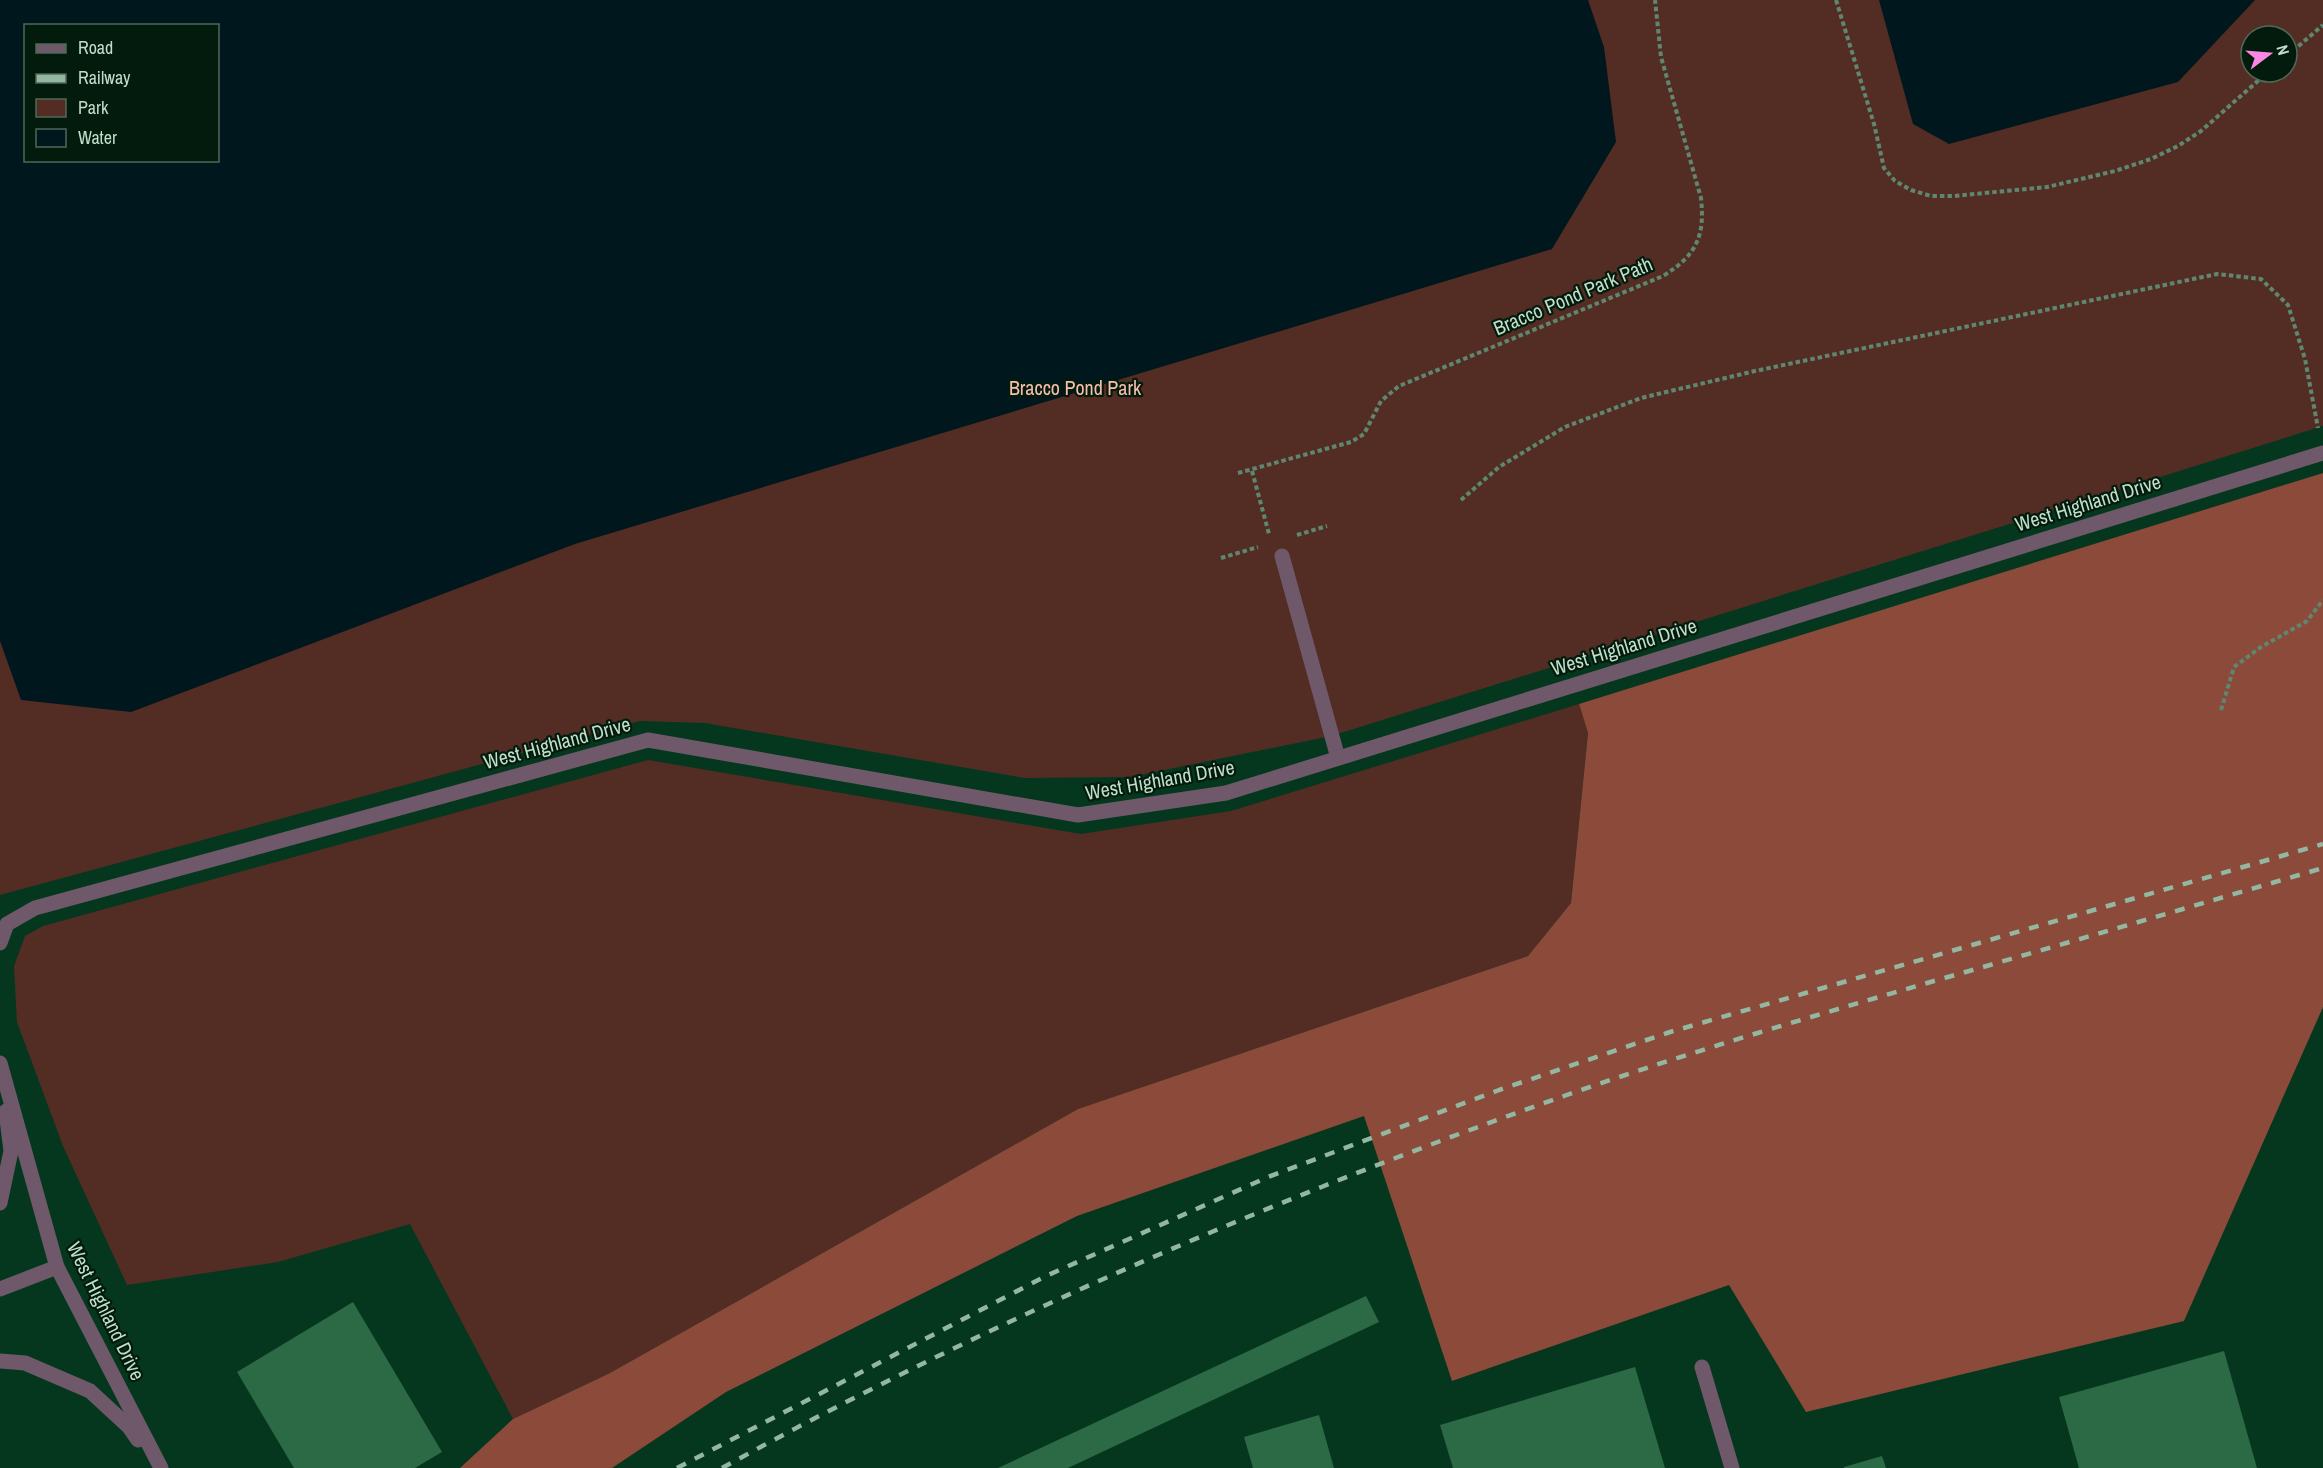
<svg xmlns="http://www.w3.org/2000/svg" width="2323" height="1468" viewBox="0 0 2323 1468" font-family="'Archivo Narrow',sans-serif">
	<rect width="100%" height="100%" fill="#05371e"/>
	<g fill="#532d24" fill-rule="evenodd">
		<path d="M0,0H2323V426L1331,736L1130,777L1025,778L705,723L640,721L0,895ZM26,26H218V160H26ZM2251,36H2287V72H2251Z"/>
		<path d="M1579,704L1588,733L1571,903L1528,956L1078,1109L610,1373L513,1419L410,1224L278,1262L127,1285L63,1146L17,1022L14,966L25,936L43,926L648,760L1081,834L1231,811Z"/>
	</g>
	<path fill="#8b4a3a" d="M2323,473V1007L2184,1321L1806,1412L1729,1285L1452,1381L1364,1116L1077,1216L726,1392L612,1468H460L513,1419L610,1373L1078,1109L1528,956L1571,903L1588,733L1579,704Z"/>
	<g fill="#00171d" fill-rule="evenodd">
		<path d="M0,0H1588L1604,47L1616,142L1552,249L575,544L131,712L21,700L0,641ZM26,26H218V160H26Z"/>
		<path d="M1879,0H2255L2178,82L1949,144L1913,124Z"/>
	</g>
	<g fill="#2c6945">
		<path d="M1366,1296L1379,1322L1068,1468H998Z"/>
		<path d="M353,1302L442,1452L415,1468H294L237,1372Z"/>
		<path d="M2224,1351L2257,1468H2079L2059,1397Z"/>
		<path d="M1635,1367L1665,1468H1453L1440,1425Z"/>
		<path d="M1319,1415L1334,1468H1253L1244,1437Z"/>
		<path d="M1882,1456L1886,1468H1844V1467Z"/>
	</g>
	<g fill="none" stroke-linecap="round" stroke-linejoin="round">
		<g stroke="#5f8770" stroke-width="4" stroke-dasharray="4.5 3" stroke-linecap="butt">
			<path d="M1836,0L1874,124L1884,168L1895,181L1911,190L1931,196H1954L2047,187L2115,171L2151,159L2178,146L2201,131L2268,72"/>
			<path d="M2287,56L2323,25"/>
			<path d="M1252,471L1269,534"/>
			<path d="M1238,473L1351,442L1364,434L1381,401L1399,386L1663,276C1697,255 1705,236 1701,198L1661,57L1655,0"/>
			<path d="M1461,500L1499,467L1565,427L1641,398L1755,371L2217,274L2261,279L2288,305L2305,359L2318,428"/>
			<path d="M1297,535L1327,526"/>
			<path d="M1221,558L1258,547"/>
			<path d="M2221,710L2234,667L2261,647L2307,621L2323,600"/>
		</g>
		<g stroke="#6e5869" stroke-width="15">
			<path d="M1282,556L1338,758"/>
			<path d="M0,943L7,924L35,908L648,740L1078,815L1226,793L2323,453"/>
			<path d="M0,1063L57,1267L161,1468"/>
			<path d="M0,1203L11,1151L6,1111"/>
			<path d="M0,1289L57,1267"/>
			<path d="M0,1361L25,1363L90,1391L129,1427L138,1440"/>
			<path d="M1702,1367L1732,1468"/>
		</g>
		<g stroke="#94b7a1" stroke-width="4.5" stroke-dasharray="10 10" stroke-linecap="butt">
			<path d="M677,1468L1046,1276L1268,1177L1499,1090L1670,1032L2323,844"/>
			<path d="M722,1468C991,1320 1275,1198 1564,1096C1686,1053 1810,1017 1934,981C2064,944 2193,906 2323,868"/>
		</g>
	</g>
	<g text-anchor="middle" stroke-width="4.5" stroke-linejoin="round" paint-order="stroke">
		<g font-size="20" fill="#c0dec9" stroke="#031b0d">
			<text transform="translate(1573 296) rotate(-23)" y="7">Bracco Pond Park Path</text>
			<text transform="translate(2088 503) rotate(-17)" y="7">West Highland Drive</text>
			<text transform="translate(1624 647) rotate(-17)" y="7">West Highland Drive</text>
			<text transform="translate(557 743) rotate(-15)" y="7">West Highland Drive</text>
			<text transform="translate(1160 780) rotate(-10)" y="7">West Highland Drive</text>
			<text transform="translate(106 1311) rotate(64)" y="7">West Highland Drive</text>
		</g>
		<g font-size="20" fill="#f9bdad" stroke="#031b0d">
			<text x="1075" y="395">Bracco Pond Park</text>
		</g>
	</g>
	<rect x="24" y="24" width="195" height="138" fill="#031b0d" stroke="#4f6958" stroke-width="1.5"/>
	<rect x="36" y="44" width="30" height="9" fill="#6e5869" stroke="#4f6958" stroke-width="1.5"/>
	<text x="78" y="54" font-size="18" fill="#c0dec9">Road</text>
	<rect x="36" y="74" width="30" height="9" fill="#94b7a1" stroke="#4f6958" stroke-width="1.5"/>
	<text x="78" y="84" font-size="18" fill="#c0dec9">Railway</text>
	<rect x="36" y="99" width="30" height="18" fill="#532d24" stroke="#4f6958" stroke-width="1.5"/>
	<text x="78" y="114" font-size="18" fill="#c0dec9">Park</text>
	<rect x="36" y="129" width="30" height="18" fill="#00171d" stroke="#4f6958" stroke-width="1.5"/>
	<text x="78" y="144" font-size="18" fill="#c0dec9">Water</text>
	<g transform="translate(2269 54) rotate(74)"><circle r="28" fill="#031b0d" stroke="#4f6958" stroke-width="1.5"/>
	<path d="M0-4.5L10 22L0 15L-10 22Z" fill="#fc86e4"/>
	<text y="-9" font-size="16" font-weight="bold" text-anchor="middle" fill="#c0dec9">N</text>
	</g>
</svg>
